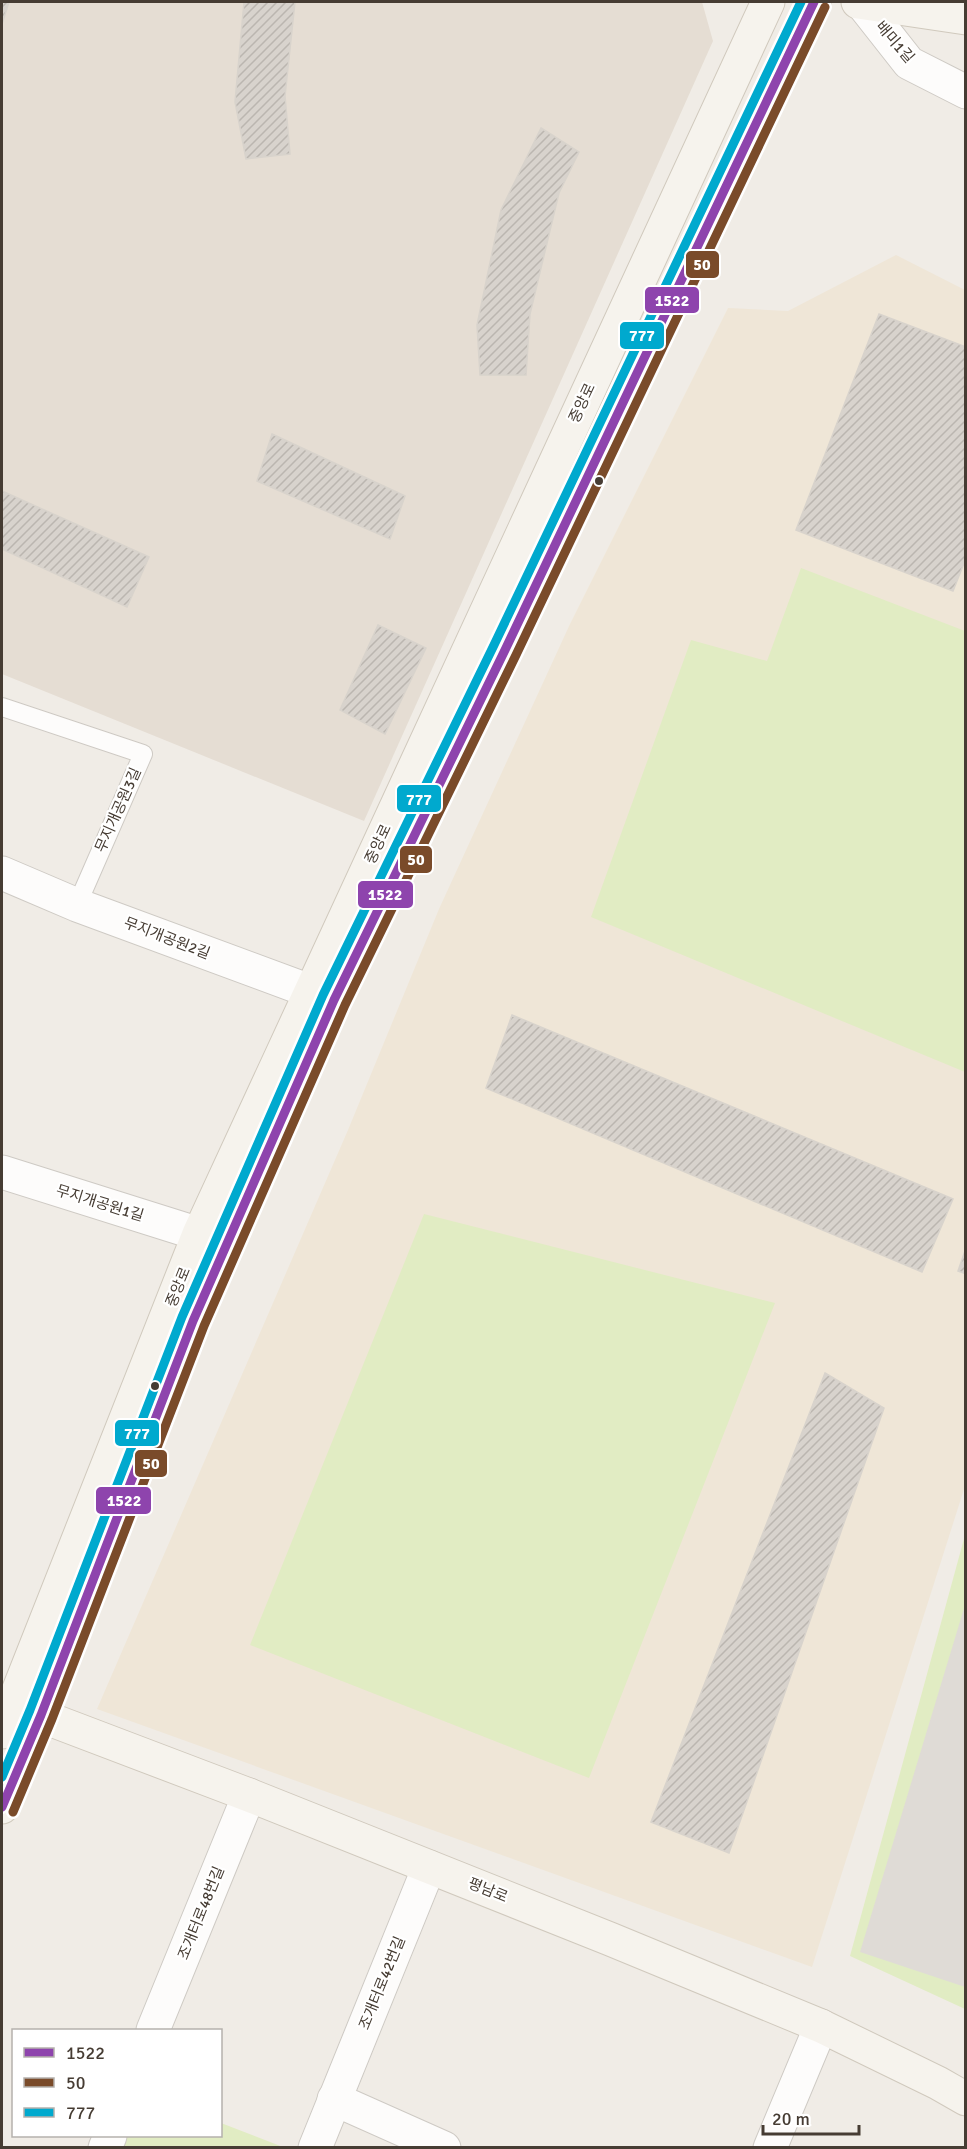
<svg xmlns="http://www.w3.org/2000/svg" width="967" height="2149" viewBox="0 0 967 2149" font-family="Signika,'Noto Sans KR',sans-serif">
	<defs>
		<pattern id="building-hatch" width="6" height="6" patternUnits="userSpaceOnUse" patternTransform="scale(1.5)"><rect width="6" height="6" fill="#d8d3cd"/><path d="M-1 1l2-2M0 6l6-6M5 7l2-2" fill="none" stroke="#bbb6b0"/></pattern>
	</defs>
	<rect width="100%" height="100%" fill="#f0ece6"/>
	<path fill="#e5ddd3" d="M2,2H702L713,41L364,821L2,674Z"/>
	<path fill="#efe6d7" d="M896,255L965,290V1486L812,1967L97,1709L348,1130L439,909L570,624L728,308L788,311Z"/>
	<g fill="#e1ecc3">
		<path d="M801,568L965,631V1072L591,917L691,640L767,661Z"/>
		<path d="M424,1214L775,1303L589,1778L250,1645Z"/>
		<path d="M965,1535V2009L850,1956Z"/>
		<path d="M221,2123L283,2147L106,2148L111,2136H220Z"/>
	</g>
	<path fill="#dfdbd6" d="M965,1605L966,1987H965L860,1952Z"/>
	<g fill="url(#building-hatch)" stroke="#d8d3cc" stroke-width="1.5">
		<path d="M2,2H9L2,24Z"/>
		<path d="M244,2H295L285,96L290,154L246,159L235,102Z"/>
		<path d="M541,128L579,152L559,193L530,314L526,375H480L477,325L501,210Z"/>
		<path d="M879,314L966,347V558L953,591L796,530Z"/>
		<path d="M272,434L405,496L390,539L257,481Z"/>
		<path d="M2,491L149,557L127,607L2,549Z"/>
		<path d="M378,625L426,648L385,734L340,710Z"/>
		<path d="M512,1015L953,1199L922,1272L486,1088Z"/>
		<path d="M966,1248V1274L958,1271Z"/>
		<path d="M825,1373L884,1408L729,1853L651,1822Z"/>
	</g>
	<g fill="none" stroke-linecap="round" stroke-linejoin="round">
		<g stroke="#cecac4" stroke-width="20">
			<path id="lane" d="M2,707L143,754L77,905"/>
		</g>
		<g stroke="#cecac4" stroke-width="35">
			<g id="street">
				<path d="M861,2L909,63L966,92"/>
				<path d="M2,873L77,905L334,1000"/>
				<path d="M2,1172L199,1234"/>
				<path d="M153,2030L249,1795"/>
				<path d="M334,2099L444,2148"/>
				<path d="M105,2148L110,2136"/>
				<path d="M315,2148L429,1867"/>
				<path d="M770,2148L821,2026"/>
			</g>
		</g>
		<g stroke="#d0c9bd" stroke-width="35">
			<g id="secondary">
				<path d="M858,2L966,18"/>
				<path d="M20,1708L249,1795L610,1939L821,2026L938,2083L966,2099"/>
				<path d="M2,1732L199,1234L768,2"/>
				<path d="M2,1807L41,1715L193,1321L334,1000L505,650L814,2"/>
			</g>
		</g>
		<use href="#lane" stroke="#fdfcfb" stroke-width="18"/>
		<use href="#street" stroke="#fdfcfb" stroke-width="33"/>
		<use href="#secondary" stroke="#f6f3ed" stroke-width="33"/>
		<g stroke="#fff" stroke-width="14">
			<path id="bus-1" d="M2,1807L41,1715L193,1321L334,1000L505,650L814,2"/>
		</g>
		<g stroke="#fff" stroke-width="14">
			<path id="bus-2" d="M13,1812L52,1719L204,1326L345,1005L516,655L825,7"/>
		</g>
		<g stroke="#fff" stroke-width="14">
			<path id="bus-3" d="M2,1777L30,1710L182,1317L323,995L494,645L801,2"/>
		</g>
		<use href="#bus-1" stroke="#8e44ad" stroke-width="9"/>
		<use href="#bus-2" stroke="#7a4b2a" stroke-width="9"/>
		<use href="#bus-3" stroke="#00a9ce" stroke-width="9"/>
	</g>
	<g fill="#463c33" stroke="#fff" stroke-width="2">
		<circle cx="599" cy="481" r="5"/>
		<circle cx="155" cy="1386" r="5"/>
	</g>
	<g text-anchor="middle" stroke-width="4.5" stroke-linejoin="round" paint-order="stroke">
		<g font-size="15" fill="#463c33" stroke="#fff">
			<text transform="translate(895 42) rotate(49)" y="5">배미1길</text>
			<text transform="translate(582 403) rotate(-65)" y="5">중앙로</text>
			<text transform="translate(118 810) rotate(-66)" y="5">무지개공원3길</text>
			<text transform="translate(378 844) rotate(-65)" y="5">중앙로</text>
			<text transform="translate(167 938) rotate(21)" y="5">무지개공원2길</text>
			<text transform="translate(100 1203) rotate(17)" y="5">무지개공원1길</text>
			<text transform="translate(178 1287) rotate(-68)" y="5">중앙로</text>
			<text transform="translate(488 1890) rotate(22)" y="5">평남로</text>
			<text transform="translate(201 1913) rotate(-68)" y="5">조개터로48번길</text>
			<text transform="translate(382 1983) rotate(-68)" y="5">조개터로42번길</text>
		</g>
	</g>
	<g stroke="#fff" stroke-width="2">
		<rect x="685" y="250" width="35" height="29" rx="6" fill="#7a4b2a"/>
		<rect x="644" y="286" width="56" height="28" rx="6" fill="#8e44ad"/>
		<rect x="619" y="321" width="46" height="29" rx="6" fill="#00a9ce"/>
		<rect x="396" y="784" width="46" height="29" rx="6" fill="#00a9ce"/>
		<rect x="399" y="845" width="34" height="29" rx="6" fill="#7a4b2a"/>
		<rect x="357" y="880" width="57" height="29" rx="6" fill="#8e44ad"/>
		<rect x="114" y="1419" width="46" height="28" rx="6" fill="#00a9ce"/>
		<rect x="134" y="1449" width="34" height="29" rx="6" fill="#7a4b2a"/>
		<rect x="95" y="1486" width="57" height="29" rx="6" fill="#8e44ad"/>
	</g>
	<g font-size="16" text-anchor="middle" font-weight="bold" fill="#fff">
		<text x="702" y="270">50</text>
		<text x="672" y="306">1522</text>
		<text x="642" y="341">777</text>
		<text x="419" y="805">777</text>
		<text x="416" y="865">50</text>
		<text x="385" y="900">1522</text>
		<text x="137" y="1439">777</text>
		<text x="151" y="1469">50</text>
		<text x="124" y="1506">1522</text>
	</g>
	<rect width="967" height="2149" fill="none" stroke="#463c33" stroke-width="6"/>
	<rect x="12" y="2029" width="210" height="108" fill="#ffffff" stroke="#b5b1ad" stroke-width="1.5"/>
	<rect x="24" y="2048" width="30" height="9" fill="#8e44ad" stroke="#b5b1ad" stroke-width="1.5"/>
	<text x="66" y="2059" font-size="18" fill="#463c33">1522</text>
	<rect x="24" y="2078" width="30" height="9" fill="#7a4b2a" stroke="#b5b1ad" stroke-width="1.5"/>
	<text x="66" y="2089" font-size="18" fill="#463c33">50</text>
	<rect x="24" y="2108" width="30" height="9" fill="#00a9ce" stroke="#b5b1ad" stroke-width="1.5"/>
	<text x="66" y="2119" font-size="18" fill="#463c33">777</text>
	<path d="M763 2125v9h96v-9" fill="none" stroke="#463c33" stroke-width="3"/>
	<text x="772" y="2125" font-size="18" fill="#463c33" stroke="#ffffff" stroke-width="4.5" paint-order="stroke">20 m</text>
</svg>
